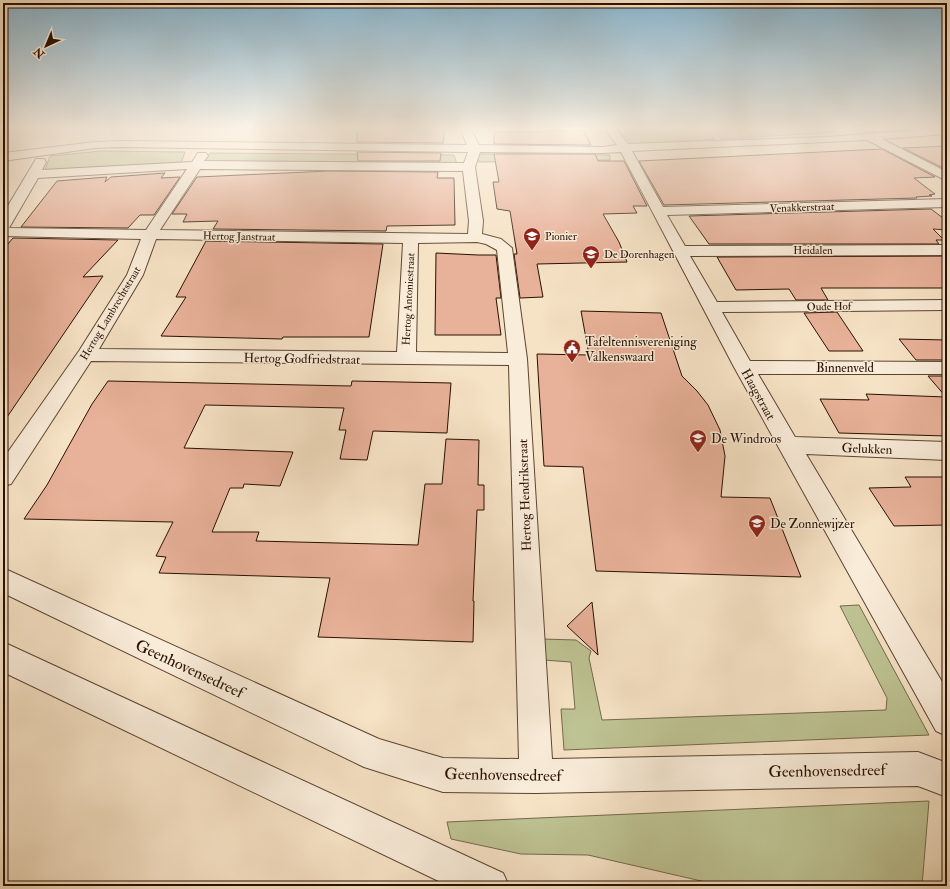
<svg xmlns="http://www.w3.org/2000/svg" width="950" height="889" viewBox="0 0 950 889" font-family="'IM FELL Double Pica',serif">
	<rect width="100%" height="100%" fill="#f6e2c5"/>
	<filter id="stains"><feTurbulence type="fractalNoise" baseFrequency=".005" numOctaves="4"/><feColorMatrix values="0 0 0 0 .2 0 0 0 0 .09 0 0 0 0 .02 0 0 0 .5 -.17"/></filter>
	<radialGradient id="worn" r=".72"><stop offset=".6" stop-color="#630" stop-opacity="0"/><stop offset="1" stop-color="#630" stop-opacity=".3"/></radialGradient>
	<g fill="#bec393" stroke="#746a4a">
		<path d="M617,128H703L715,139L632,144Z"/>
		<path d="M709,128H831L837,132L721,139Z"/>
		<path d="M859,128H932L867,133Z"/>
		<path d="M101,151L185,152L181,163L45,170L50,156Z"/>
		<path d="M210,153L454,155L457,164L204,162Z"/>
		<path d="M475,154L610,155V160L479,162Z"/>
		<path d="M859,605L929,735L564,750L561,709H575L571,662L543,660L542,639L576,640L591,651L589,658L602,720L886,710L887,698L840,606Z"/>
		<path d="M929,801L922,886H723L588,855L521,854L451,839L447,822Z"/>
	</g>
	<g fill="#e8b199" stroke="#291000">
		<path d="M357,128H397L396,130H445L443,143L357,142Z"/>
		<path d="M539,131H584L591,145L494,144V132H540Z"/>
		<path d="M947,146V170L903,148Z"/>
		<path d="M882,149L935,177L914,178L935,194L929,195L932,196L916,197L917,198L664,205L639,161Z"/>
		<path d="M357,152L441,153L440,161H358Z"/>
		<path d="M494,154H595L598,161H624L647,206H633L637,213L603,214L619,242L627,262L537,264L543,297L520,298L514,254H517L510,211L497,209L493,182H499Z"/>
		<path d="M329,171L438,172L437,178H454L455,225L387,226L386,231L213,229L218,221L183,222L187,214H172L197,177Z"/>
		<path d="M165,173L161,178L180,177L154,215H140L128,228L21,227L57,181L107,177L105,182L111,177Z"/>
		<path d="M931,209L947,221V230L933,229L944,240H936L939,244H709L689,216Z"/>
		<path d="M13,238L118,240L83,277L103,276L3,423V250Z"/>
		<path d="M206,241L383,244L369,337H283L282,339L161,336L186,297H176Z"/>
		<path d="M436,253L478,255H496L501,298H496L501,335H435Z"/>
		<path d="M947,256V288H821L828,300H796L789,289L736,290L717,257Z"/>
		<path d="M581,311L661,313L682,376L697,391L708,405L720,430L725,456L721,497L770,498L801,577L596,571L583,467L544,466L539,388L537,354L589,355Z"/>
		<path d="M837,312L863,351H829L804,313Z"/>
		<path d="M899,339L947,340V360H916Z"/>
		<path d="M928,376H947V436L839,433L820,399L869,400L866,394L946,397Z"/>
		<path d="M108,381L351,386L352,381L451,383L447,433L373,431L367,460L340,459L346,430H339L344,408L205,405L184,448L293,452L280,486L244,484L243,488H230L212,532H259L256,541L418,545L425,484H442L446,439L479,440L478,485H484V510H477L473,601H474L473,642L318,637L330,578L159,573L166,557L156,556L173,522L24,519L47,485L92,404Z"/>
		<path d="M905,477H947V525L894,526L869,488L911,487Z"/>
		<path d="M592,602L598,655L567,626Z"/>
	</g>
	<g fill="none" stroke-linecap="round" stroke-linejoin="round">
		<g stroke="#5c4431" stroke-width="2">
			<g id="minor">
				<path d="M460,128H470L479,145L603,147L617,145L604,128H615L628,144L828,137L947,128V134L882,139L947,172V181L867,140L632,151L663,207L947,199V207L667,215L685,246L947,245V255L690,256L717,302L947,300V310L722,312L750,361L947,362V374H758L795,437L947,442V460L806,454L947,690V736L936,731L734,367L621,152L603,153L480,152L475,167L483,221L482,234L501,239L512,248L527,359L552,759L918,752L947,763V797L918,786L536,793L443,792L364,767L3,593V568L379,739L443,758L519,759L509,365L91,361L11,484L3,486V459L79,351L127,275L141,239L3,236V214L36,159H44L46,162L42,170L192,162L198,153H206L208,156L204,161L464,163L468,152L122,147L95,148L3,161V153L95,142L122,141L467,145ZM187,169L146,230L9,228L38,178ZM200,169L463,171L469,221L468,234L160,230ZM156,239L403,243L397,352L99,349L143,275ZM477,242L486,244L497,250L508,353L416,352L418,243Z"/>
				<path d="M3,642L503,873L509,886H449L3,672Z"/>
			</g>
		</g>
		<use href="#minor" fill="#f9ecd9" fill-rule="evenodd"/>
	</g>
	<linearGradient id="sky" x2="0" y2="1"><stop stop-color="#8ab8d2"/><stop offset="0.51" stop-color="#fbf2e5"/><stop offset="1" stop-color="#fbf2e5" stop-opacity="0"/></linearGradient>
	<rect width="950" height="252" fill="url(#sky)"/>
	<defs>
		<g id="school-pin" transform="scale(0.9)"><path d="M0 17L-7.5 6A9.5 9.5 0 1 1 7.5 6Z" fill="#8f2418" stroke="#f9ecd9"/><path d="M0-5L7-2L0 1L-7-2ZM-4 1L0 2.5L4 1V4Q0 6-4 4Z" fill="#fff"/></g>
		<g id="civic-pin" transform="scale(0.9)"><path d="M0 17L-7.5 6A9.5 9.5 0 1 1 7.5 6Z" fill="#8f2418" stroke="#f9ecd9"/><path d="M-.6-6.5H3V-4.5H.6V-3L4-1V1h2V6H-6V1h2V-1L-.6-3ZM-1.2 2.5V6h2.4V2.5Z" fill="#fff"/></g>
	</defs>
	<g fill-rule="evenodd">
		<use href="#school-pin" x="532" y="236"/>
		<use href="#school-pin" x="591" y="254"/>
		<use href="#civic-pin" x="572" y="348"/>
		<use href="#school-pin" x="698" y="438"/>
		<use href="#school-pin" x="757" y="523"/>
	</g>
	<g text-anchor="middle" stroke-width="3" stroke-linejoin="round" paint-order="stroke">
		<g font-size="11" fill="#291000" stroke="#f9ecd9">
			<text transform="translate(802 207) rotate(-2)" y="4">Venakkerstraat</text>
			<text transform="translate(239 236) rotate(1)" y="4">Hertog Janstraat</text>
			<text x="813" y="254">Heidalen</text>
			<text transform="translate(408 299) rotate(-87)" y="4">Hertog Antoniestraat</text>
			<text transform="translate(829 306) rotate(-1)" y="4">Oude Hof</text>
			<text transform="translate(110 313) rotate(-59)" y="4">Hertog Lambrechtstraat</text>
		</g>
		<g font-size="11" fill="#291000" stroke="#f9ecd9" text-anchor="start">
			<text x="545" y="240">Pionier</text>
			<text x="604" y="258">De Dorenhagen</text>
		</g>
		<g font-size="13" fill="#291000" stroke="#f9ecd9" text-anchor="start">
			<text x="585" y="346">Tafeltennisvereniging<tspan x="585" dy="15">Valkenswaard</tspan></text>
			<text x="711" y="443">De Windroos</text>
			<text x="770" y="528">De Zonnewijzer</text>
		</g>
		<g font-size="13" fill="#291000" stroke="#f9ecd9">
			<text transform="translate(302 358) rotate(1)" y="5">Hertog Godfriedstraat</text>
			<text x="845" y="372">Binnenveld</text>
			<text transform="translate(759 394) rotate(61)" y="5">Haagstraat</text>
			<text transform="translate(867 448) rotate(2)" y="5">Gelukken</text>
			<text transform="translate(524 495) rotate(-92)" y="5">Hertog Hendrikstraat</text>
		</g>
		<g font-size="16" fill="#291000" stroke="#f9ecd9">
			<text transform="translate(190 668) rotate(25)" y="6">Geenhovensedreef</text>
			<text transform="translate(827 770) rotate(-1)" y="6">Geenhovensedreef</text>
			<text transform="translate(503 774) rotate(1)" y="6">Geenhovensedreef</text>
		</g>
	</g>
	<rect width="950" height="889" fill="none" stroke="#f6e2c5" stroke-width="16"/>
	<rect x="4" y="4" width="942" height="881" fill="none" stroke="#291000" stroke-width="2"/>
	<rect x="8" y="8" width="934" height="873" fill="none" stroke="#291000"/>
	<g transform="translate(46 46) rotate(224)" stroke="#f9ecd9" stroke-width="3" paint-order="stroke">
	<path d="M0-3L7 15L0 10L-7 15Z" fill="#291000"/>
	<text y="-6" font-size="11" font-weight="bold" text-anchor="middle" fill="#291000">N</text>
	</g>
	<rect width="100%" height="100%" filter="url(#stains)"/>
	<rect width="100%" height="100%" fill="url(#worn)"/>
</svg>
